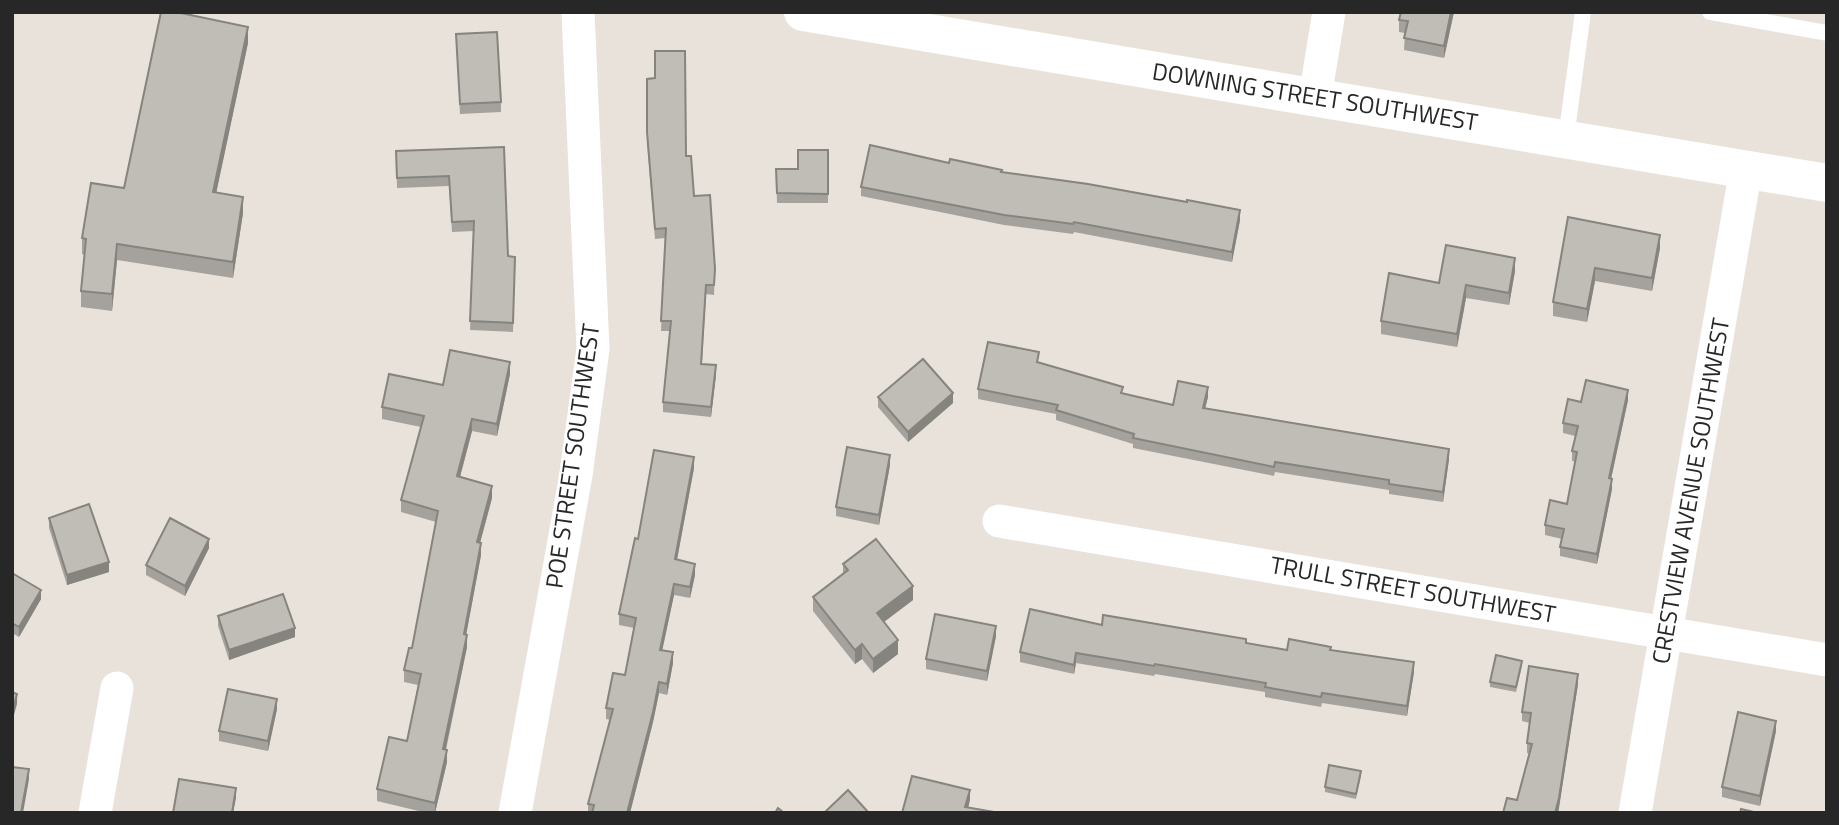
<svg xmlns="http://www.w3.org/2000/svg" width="1839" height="825" viewBox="0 0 1839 825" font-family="'Titillium Web',sans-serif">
	<rect width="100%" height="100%" fill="#e8e2da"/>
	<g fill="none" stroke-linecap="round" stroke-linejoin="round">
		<g stroke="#fff" stroke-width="16">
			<path d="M1710,12L1827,33"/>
			<path d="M1566,138L1583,12"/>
		</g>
		<g stroke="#fff" stroke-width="33">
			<path d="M1315,97L1329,12"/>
			<path d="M999,521L1827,660"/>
			<path d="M95,813L117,688"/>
			<path d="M515,813L576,475L593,349L578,12"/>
			<path d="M1635,813L1746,169"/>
		</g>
		<path stroke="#fff" stroke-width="38" d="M803,12L1827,183"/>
	</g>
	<g fill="#a5a29d">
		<path d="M1454,12L1444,58L1404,50L1405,33L1399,32V20Z"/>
		<path d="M456,34L501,102V112L460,114Z"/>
		<path d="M248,43L216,193L243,213L233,278L117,260L112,311L81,307V291L84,255L82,254V238Z"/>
		<path d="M647,79L686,156L694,196L715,269L714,295L706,294L702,364L716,375L711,417L663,412V402L670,331H661L665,238L655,239L647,142Z"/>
		<path d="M504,147L508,256L515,257L513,332L470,330L474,231L452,232L449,186L397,188L396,151Z"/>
		<path d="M828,150V203H777L776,169H798Z"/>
		<path d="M949,163L1240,220L1232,262L1074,232L1073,234L1004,225L861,196V187Z"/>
		<path d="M1568,217L1660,248L1652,291L1595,281L1587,322L1553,316V302Z"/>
		<path d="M1515,271L1509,305L1466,298L1457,347L1381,334V321L1439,283Z"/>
		<path d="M1827,284V304H1825V290Z"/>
		<path d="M1039,362L1123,394L1173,405L1208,397L1205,408L1449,459L1443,502L1389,494V490L1275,472L1274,476L1133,448V444L1056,420V414L978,399V389Z"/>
		<path d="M510,374L497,436L472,431L460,477L492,498L480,543L481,555L466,635L467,647L446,750L447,762L435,813H427L377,801V789L407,741L418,685L404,682V670L412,648L436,522L401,512V500L421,427L382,419V407L443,385Z"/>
		<path d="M878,397L953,403L908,442L878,407Z"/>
		<path d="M1628,400L1611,479L1612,489L1597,564L1560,556V547L1562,539L1545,535V525L1567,504L1576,462L1572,461V451L1575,436L1563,433V423L1581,402Z"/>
		<path d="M890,465L879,525L836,516V507Z"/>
		<path d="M694,468L677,560L695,575L690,598L674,595L662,650L673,663L667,695L659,693L653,722L630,813H588V804L611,720L606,719V708L625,675L634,628L619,625V614L638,539Z"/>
		<path d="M49,518L109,572L67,585L49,528Z"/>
		<path d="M209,548L185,596L146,575V565Z"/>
		<path d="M843,564L913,600L884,622L898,654L873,673L862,659L855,664L813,611V597L843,574Z"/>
		<path d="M12,573L41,599L19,637L12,633Z"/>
		<path d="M218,616L295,637L229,660L218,626Z"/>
		<path d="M1102,625L1246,643L1287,650H1331L1414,672L1407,716L1322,703L1321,707L1265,697V692L1155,674L1154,676L1076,663L1074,674L1020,662V652Z"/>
		<path d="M996,636L987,681L926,669V659Z"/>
		<path d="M1522,666L1516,692L1490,687V682Z"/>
		<path d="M1578,684L1558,813H1503L1517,800L1530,754L1527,753V743L1530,723L1522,721V712Z"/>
		<path d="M277,709L268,751L219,741V731Z"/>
		<path d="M1776,731L1760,806L1722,797V787Z"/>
		<path d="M1361,776L1356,799L1325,792V787Z"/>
	</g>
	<g fill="#86847f">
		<path d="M1451,12H1454L1444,58V46Z"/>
		<path d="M248,27V43L213,208V192Z"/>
		<path d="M243,197V213L233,278V262Z"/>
		<path d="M1240,210V220L1232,262V252Z"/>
		<path d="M1660,235V248L1652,291V278Z"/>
		<path d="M117,244V260L112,311V294Z"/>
		<path d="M1515,258V271L1509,305V293Z"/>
		<path d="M1595,268V281L1587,322V309Z"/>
		<path d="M1466,285V298L1457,347V334Z"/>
		<path d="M510,362V374L497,436V424Z"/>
		<path d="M716,365V375L711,417V407Z"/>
		<path d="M1208,387V397L1203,417V408Z"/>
		<path d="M1628,390V400L1609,488V478Z"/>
		<path d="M953,393V403L908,442V432Z"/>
		<path d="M472,419V431L457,488V476Z"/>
		<path d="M1449,449V459L1443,502V492Z"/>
		<path d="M890,455V465L879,525V515Z"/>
		<path d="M694,457V468L675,570V559Z"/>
		<path d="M1612,479V489L1597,564V554Z"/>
		<path d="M492,486V498L477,554V542Z"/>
		<path d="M209,539V548L185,596V586Z"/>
		<path d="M481,543V555L464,646V634Z"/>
		<path d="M109,562V572L67,585V575Z"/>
		<path d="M695,564V575L690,598V587Z"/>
		<path d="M674,584V595L660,661V650Z"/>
		<path d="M913,586V600L877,627V613Z"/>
		<path d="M41,590V599L19,637V627Z"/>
		<path d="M996,626V636L987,681V671Z"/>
		<path d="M295,628V637L229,660V650Z"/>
		<path d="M467,635V647L443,761V749Z"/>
		<path d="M898,640V654L873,673V659Z"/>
		<path d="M862,644V659L855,664V650Z"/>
		<path d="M673,652V663L667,695V684Z"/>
		<path d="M1076,653V663L1074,674V665Z"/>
		<path d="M1414,662V672L1407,716V706Z"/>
		<path d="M1578,674V684L1559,808L1558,813H1555Z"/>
		<path d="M659,682V693L653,722L630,813H627Z"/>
		<path d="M17,694V704L12,722V713Z"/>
		<path d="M277,699V709L268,751V741Z"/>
		<path d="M1776,721V731L1760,806V796Z"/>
		<path d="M447,750V762L435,813V803Z"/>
		<path d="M29,769V779L23,813H21Z"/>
		<path d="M236,788V798L233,813H232Z"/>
		<path d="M970,790V800L967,813L965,807Z"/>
	</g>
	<g fill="#c0bcb6" stroke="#86847f" stroke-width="2">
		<path d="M161,12H176L248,27L213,192L243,197L233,262L117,244L112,294L81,291L86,239L82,238L91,183L124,188Z"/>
		<path d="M1401,12H1451L1444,46L1404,38L1408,21L1399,20Z"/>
		<path d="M497,32L501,102L460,104L456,34Z"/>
		<path d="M655,51H685L686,156H691L694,196L710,195L715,269L714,285H706L701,364L716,365L711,407L663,402L671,321H661L666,228L655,229L647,132V79L655,78Z"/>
		<path d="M870,145L949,163L950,159L1002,170L1001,172L1088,184L1187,202V200L1240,210L1232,252L1074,222L1073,224L1004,215L861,187Z"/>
		<path d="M504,147L508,256L515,257L513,323L470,321L474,221L452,222L449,176L397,178L396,151Z"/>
		<path d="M798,150H828V194L777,193L776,169H798Z"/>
		<path d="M1568,217L1660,235L1652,278L1595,268L1587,309L1553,302Z"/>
		<path d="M1446,245L1515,258L1509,293L1466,285L1457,334L1381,321L1389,273L1439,283Z"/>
		<path d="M988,342L1039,352L1037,362L1123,387L1121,393L1173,405L1178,381L1208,387L1203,408L1449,449L1443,492L1389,484V480L1275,462L1274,467L1133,438L1134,434L1056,410L1058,405L978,389Z"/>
		<path d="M450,350L510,362L497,424L472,419L457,476L492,486L477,542L481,543L464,634L467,635L443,749L447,750L435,803L377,789L389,737L407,741L421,674L404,670L409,648H412L438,511L401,500L424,416L382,407L389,374L443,385Z"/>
		<path d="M923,359L953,393L908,432L878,397Z"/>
		<path d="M1586,380L1628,390L1609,478L1612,479L1597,554L1560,547L1564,529L1545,525L1550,500L1567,504L1577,452L1572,451L1578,426L1563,423L1568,399L1581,402Z"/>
		<path d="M847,447L890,455L879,515L836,507Z"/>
		<path d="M654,450L694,457L675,559L695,564L690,587L674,584L660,650L673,652L667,684L659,682L653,712L627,813H592L594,805L588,804L613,709L606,708L613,673L625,675L636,618L619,614L635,538L638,539Z"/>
		<path d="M89,504L109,562L67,575L49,518Z"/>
		<path d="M170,518L209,539L185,586L146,565Z"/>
		<path d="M876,539L913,586L877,613L898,640L873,659L862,644L855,650L813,597L848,570L843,564Z"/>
		<path d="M12,573L41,590L19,627L12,623Z"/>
		<path d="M283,594L295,628L229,650L218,616Z"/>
		<path d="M1030,609L1102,625L1103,615L1246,639V643L1287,650L1289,639L1331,647L1330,650L1414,662L1407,706L1322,693L1321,697L1265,687L1266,683L1155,664L1154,666L1076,653L1074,665L1020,652Z"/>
		<path d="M935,614L996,626L987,671L926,659Z"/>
		<path d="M1496,655L1522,661L1516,687L1490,682Z"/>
		<path d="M1529,666L1578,674L1559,798L1555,813H1503L1507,798L1517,800L1532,744L1527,743L1531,713L1522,712Z"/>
		<path d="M228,689L277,699L268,741L219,731Z"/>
		<path d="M12,692L17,694L12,713Z"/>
		<path d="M1738,712L1776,721L1760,796L1722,787Z"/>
		<path d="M1329,765L1361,771L1356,794L1325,787Z"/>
		<path d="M12,767L29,769L21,813H12Z"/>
		<path d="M912,776L970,790L965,807L1000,813H902Z"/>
		<path d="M179,779L236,788L232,813H173Z"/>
		<path d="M848,790L869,813H824Z"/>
		<path d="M778,808L784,813H775Z"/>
		<path d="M1741,809L1758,813H1740Z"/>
	</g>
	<g text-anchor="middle" stroke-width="5" stroke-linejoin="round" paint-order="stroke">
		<g font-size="24" fill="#272727" stroke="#fff">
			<text transform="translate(1315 97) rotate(9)" y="8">DOWNING STREET SOUTHWEST</text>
			<text transform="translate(573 456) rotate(-82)" y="8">POE STREET SOUTHWEST</text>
			<text transform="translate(1691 491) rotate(-80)" y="8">CRESTVIEW AVENUE SOUTHWEST</text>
			<text transform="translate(1413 590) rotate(10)" y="8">TRULL STREET SOUTHWEST</text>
		</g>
	</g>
	<rect width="1839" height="825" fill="none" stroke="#272727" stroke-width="28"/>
</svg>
